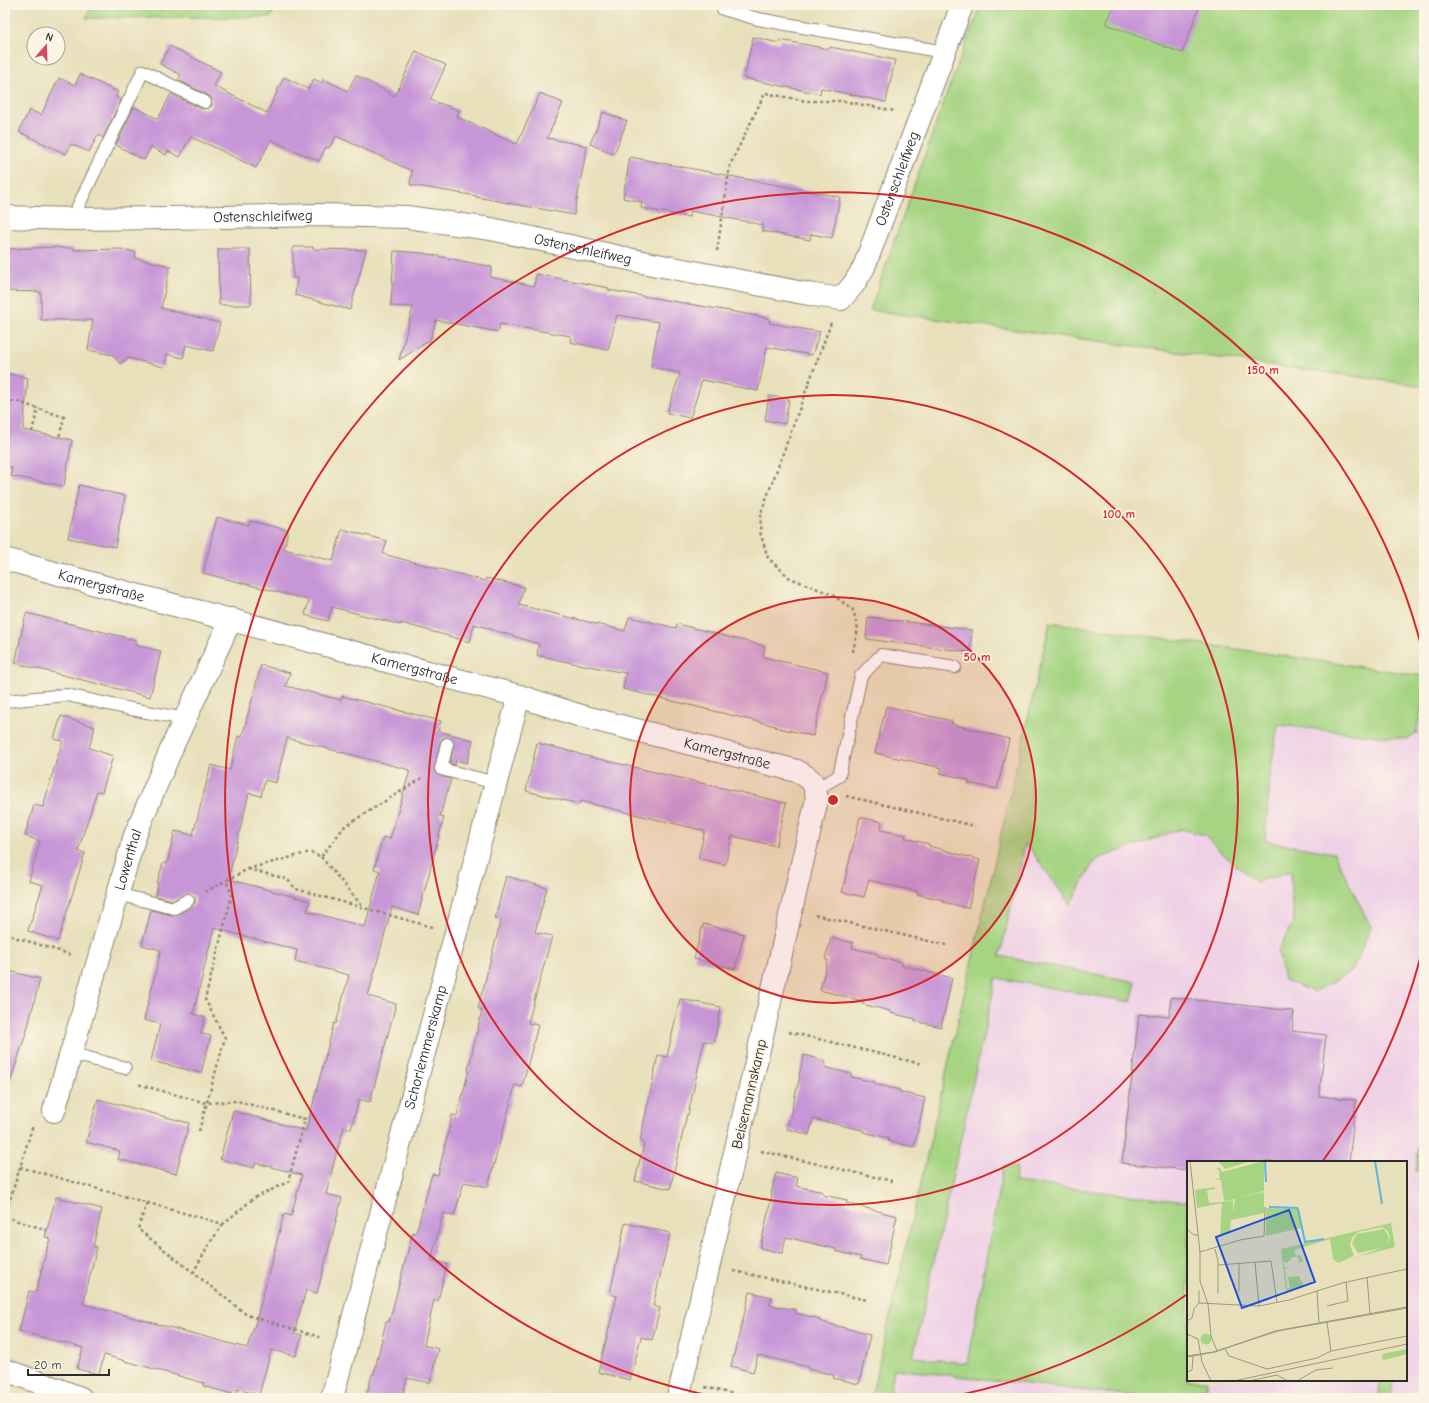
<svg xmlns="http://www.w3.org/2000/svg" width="1429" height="1403" viewBox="0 0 1429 1403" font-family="'Comic Neue',sans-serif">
	<rect width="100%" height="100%" fill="#fcf5e5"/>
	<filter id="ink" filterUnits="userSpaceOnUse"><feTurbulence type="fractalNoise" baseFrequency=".025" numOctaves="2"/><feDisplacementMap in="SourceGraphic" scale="8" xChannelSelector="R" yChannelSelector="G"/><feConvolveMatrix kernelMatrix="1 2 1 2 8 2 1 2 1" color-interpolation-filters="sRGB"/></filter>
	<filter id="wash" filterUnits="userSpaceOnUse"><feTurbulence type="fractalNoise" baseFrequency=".012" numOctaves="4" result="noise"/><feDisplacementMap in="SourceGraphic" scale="16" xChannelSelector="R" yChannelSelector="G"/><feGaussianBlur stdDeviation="0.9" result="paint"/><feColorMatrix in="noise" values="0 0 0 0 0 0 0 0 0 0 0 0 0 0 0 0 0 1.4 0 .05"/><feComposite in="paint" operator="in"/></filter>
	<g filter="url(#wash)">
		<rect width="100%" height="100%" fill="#e8e0bb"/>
		<path fill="#efd0e6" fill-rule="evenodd" d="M1050,622L1424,676V1398H871ZM1188,1162H1406V1380H1188Z"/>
		<g fill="#a6d482" stroke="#688056">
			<path d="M92,5H276L271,17L86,18Z"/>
			<path d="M981,5H1424V386L870,310L948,90Z"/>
			<path d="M1050,622L1424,676V705H1422L1416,734L1408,739L1278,725L1270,775L1265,841L1334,853L1371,927L1352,971L1314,992L1284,980L1278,950L1294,921L1291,893V871L1256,882L1223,854L1205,835L1181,829L1095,860L1070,904L1032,852L1025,844L1000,956L1136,982L1131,1002L996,978L913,1357L967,1363L1003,1167H1017L1015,1182L1188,1202V1380H1207L1205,1398H1153L894,1369L889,1398H871Z"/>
			<path d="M1419,1146H1424V1172L1416,1171Z"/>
			<path d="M1379,1380H1393L1391,1398H1378Z"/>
		</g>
		<g id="blocks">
			<g fill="#c796d7" fill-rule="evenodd">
				<path d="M1114,5H1200L1182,53L1106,24Z"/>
				<path d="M753,37L779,43L780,40L829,49L830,47L895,60L886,102L821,88L820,94L744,78Z"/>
				<path d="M170,46L221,72L214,86L267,113L284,77L308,89L314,79L322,83L323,79L348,91L356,75L395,96L416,51L446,65L430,100L459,110L457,117L517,144L540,93L563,103L547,138L587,146L574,215L476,197L477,196L410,185L412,171L336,136L329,148L326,147L319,161L271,140L256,168L212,146L190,137L180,157L168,151L166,155L151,147L144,160L116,145L134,107L158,119L171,94L202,109L209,108L212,105L211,98L209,96L178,80L181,75L160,64Z"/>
				<path d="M80,74L118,92L116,97L121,100L103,138L98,135L89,152L71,144L66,154L19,132L29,110L41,115L59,78L75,85Z"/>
				<path d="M603,112L627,121L614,154L590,144Z"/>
				<path d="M630,157L840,197L832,238L811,234L810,240L762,231L763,225L723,217L690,211L689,217L641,208L642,202L623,198Z"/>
				<path d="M58,247L59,248H74V250L121,249L136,252L135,258L170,266L161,308L220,323L213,351L186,345L183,358L167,354L164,367L128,358L120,364L113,355L88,350L93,320H41V292L5,291V249Z"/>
				<path d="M293,247H313V249L366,250L350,310L295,295L297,278H293Z"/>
				<path d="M218,249H250L251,305H219Z"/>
				<path d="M394,251L423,253L492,267L490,277L534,286L536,274L609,288L608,290L752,315L770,319L769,323L820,332L812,355L767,347L758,391L702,380L690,418L667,413L680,373L651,367L659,322L617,315L608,350L570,342L571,336L500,324L498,332L436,320L430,340L399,360L413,307L391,306Z"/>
				<path d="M5,373L28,378L23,430L72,440L64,486L11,476L12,467L5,466Z"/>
				<path d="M769,396L789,399L785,424L765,420Z"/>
				<path d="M79,485L125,496L115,547L68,538Z"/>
				<path d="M217,517L249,525L250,521L288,530L284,549L333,561L342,529L387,541L383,554L485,581L486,578L524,587L519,605L625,631L629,617L676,628L677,624L765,646L763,657L828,672L813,736L775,727L776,726L623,689L626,673L572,663L537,655L539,644L474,624L470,642L401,623V625L332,607L328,621L305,615L309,600L203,573Z"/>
				<path d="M26,613L136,640L135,645L161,651L150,697L15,663Z"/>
				<path d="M868,617L972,630L970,652L866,639Z"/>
				<path d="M261,665L290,673L286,686L341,700L342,696L441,721L438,731L473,740L467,763L456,760L455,765L450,764L454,745L452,739L445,737L442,739L440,742L434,771L439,776L451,779L440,816L444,817L418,915L392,907L368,996L396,1004L370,1102L359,1099L351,1129L344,1127L337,1151L326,1194L342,1198L317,1293L306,1290L294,1333L302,1335L296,1356L271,1350L259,1395L237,1389L236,1395L203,1386L204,1383L104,1355L99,1374L77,1369L83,1348L19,1331L29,1291L36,1292L50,1238L45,1237L56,1197L102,1209L93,1246L97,1247L83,1304L247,1348L255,1325L284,1214L291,1216L302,1175L256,1163L254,1168L220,1159L233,1111L306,1131L334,1023L336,1024L349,975L295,961L297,950L214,928L193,1014L205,1017L201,1034L211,1036L201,1073L151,1061L160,1024L144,1020L161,950L142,945L151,910L172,915H177L192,907L195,903V897L188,893L173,900L155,896L158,884H157L163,863L167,864L175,831L193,835L211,765L230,770L238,736L242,737ZM287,738L410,770L390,839L383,837L374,869L380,871L365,927L307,911L310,901L228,879L249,793L261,796L265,780L276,783Z"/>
				<path d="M886,706L952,721V724L1009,739L997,789L968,783L969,780L940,773L942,768L875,753Z"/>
				<path d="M61,716L95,727L89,748L113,756L102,792L97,791L78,851L85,853L58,941L28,931L43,885L29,881L40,841L25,836L34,805L43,807L52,775L63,741L54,739Z"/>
				<path d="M537,743L578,753V754L786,803L776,846L732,836L725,865L698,858L705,831L580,801L579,804L526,791Z"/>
				<path d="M860,817L882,822L881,830L906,835L905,838L929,844V846L980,860L968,908L943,902V900L917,894L918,892L869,880L864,897L842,892Z"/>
				<path d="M506,876L547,888L535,932L552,936L528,1023L538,1025L522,1087L515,1085L488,1187L464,1182L454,1216L443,1213L431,1260L447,1264L438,1301L434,1300L424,1345L438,1349L430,1383L407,1378L402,1398H366L372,1374H374L386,1321L389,1322L413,1232L416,1233L432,1174L438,1175L452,1115L457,1116L469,1070H468L482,1010L478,1008L501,920L495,918Z"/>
				<path d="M703,924L744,934L735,969L694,959Z"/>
				<path d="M831,938L853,943L852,948L878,954V957L902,962L901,965L952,978L941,1027L915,1021L916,1019L890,1013V1011L862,1004V1001L820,990L828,960L825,959Z"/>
				<path d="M5,970L40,979L27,1030L9,1085L5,1084Z"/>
				<path d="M1171,997L1294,1011L1292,1031L1326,1035L1319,1096L1356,1100L1349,1162H1188V1170L1122,1163L1139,1014L1169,1017Z"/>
				<path d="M680,999L721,1007L714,1043L704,1041L688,1115L687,1114L670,1189L635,1181L644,1143L640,1141L658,1055L667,1057Z"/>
				<path d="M804,1055L826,1061L825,1067L851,1074V1077L875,1082L874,1084L900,1090V1092L925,1098L914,1147L888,1141L889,1138L863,1132V1130L813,1119L809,1135L787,1129L800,1076H799Z"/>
				<path d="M98,1099L189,1123L176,1174L118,1159L120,1151L86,1142Z"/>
				<path d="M776,1173L798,1178L796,1186L823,1192V1195L847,1200L846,1203L897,1216L886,1265L860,1259L861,1257L835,1251L836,1249L786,1237L782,1253L760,1248L772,1195L771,1194Z"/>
				<path d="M625,1223L670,1233L653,1306L660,1308L652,1340L641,1337L630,1380L598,1372L617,1296L610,1294Z"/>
				<path d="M750,1292L772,1297L770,1305L796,1310V1313L820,1319L819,1321L870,1335L859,1384L833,1378L834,1375L808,1369V1367L758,1355L753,1372L731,1366Z"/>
			</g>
		</g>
	</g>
	<g filter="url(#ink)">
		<use href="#blocks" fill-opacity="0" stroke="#8a8673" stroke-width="1"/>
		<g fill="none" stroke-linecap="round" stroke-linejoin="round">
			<g stroke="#8a8673" stroke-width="14">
				<g id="lane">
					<path d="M725,5L723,9L758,19L944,52"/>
					<path d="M72,219L143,71L205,102"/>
					<path d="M5,701L67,695L126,708L185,719"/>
					<path d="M447,744L441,769L496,783"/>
					<path d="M816,789L839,776L861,676L881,655L955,667"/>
					<path d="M117,894L174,908L188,900"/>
					<path d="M70,1053L125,1068"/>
				</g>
			</g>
			<g stroke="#8a8673" stroke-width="24">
				<g id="street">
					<path id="s1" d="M5,217L72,219L170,218L319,215L407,217L491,229L647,263L814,295L841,299L854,284L864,267L962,5"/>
					<path id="s2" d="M5,559L102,586L519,696L581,716L797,771C812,779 815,782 817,799L678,1398"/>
					<path id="s3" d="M54,1111L135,835L173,745L231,619"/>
					<path d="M5,1370L81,1398"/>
					<path id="s4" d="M332,1398L519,696"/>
				</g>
			</g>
			<g stroke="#8a8673" stroke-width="2.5" stroke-dasharray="3 3" stroke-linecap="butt">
				<path d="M717,251L730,165L765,93L806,101H843L895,111"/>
				<path d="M831,323L761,513L760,532L768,558L790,578L833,595L853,610L858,629L852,655"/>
				<path d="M5,400L18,402L64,417L59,438"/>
				<path d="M6,419L11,401"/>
				<path d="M32,432L38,408"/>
				<path d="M846,796L975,826"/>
				<path d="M321,857L363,907"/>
				<path d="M248,869L287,879L296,889L432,927"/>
				<path d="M205,892L248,869L310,852L321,857L345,826L424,777"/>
				<path d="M815,915L946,945"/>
				<path d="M5,934L72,955"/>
				<path d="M789,1032L922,1064"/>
				<path d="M199,1131L225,1038L205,999L232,895L226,881"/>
				<path d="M761,1151L892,1181"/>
				<path d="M20,1167L223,1224L254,1198L288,1182L305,1119L237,1101L206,1103L137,1084"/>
				<path d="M147,1203L138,1229L247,1315L323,1338"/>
				<path d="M5,1216L33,1125"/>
				<path d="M5,1217L47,1230"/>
				<path d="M734,1271L867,1300"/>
				<path d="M193,1273L208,1246L223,1224"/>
				<path d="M705,1387L749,1398"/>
			</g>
			<use href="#lane" stroke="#fff" stroke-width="12"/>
			<use href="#street" stroke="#fff" stroke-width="22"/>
		</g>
	</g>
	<circle cx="833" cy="800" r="203" fill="#d62828" fill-opacity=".12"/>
	<g fill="none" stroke="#d62828" stroke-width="2">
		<circle cx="833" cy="800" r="203"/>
		<circle cx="833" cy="800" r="405"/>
		<path d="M1423 947A608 608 0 0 1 1322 1162M1186 1295A608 608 0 0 1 944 1398M722 1398A608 608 0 1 1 1423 653"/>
	</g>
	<g text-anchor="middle" stroke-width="3.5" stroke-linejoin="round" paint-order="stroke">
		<g font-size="15" fill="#2b2b2b" stroke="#fcf5e5">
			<text dy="5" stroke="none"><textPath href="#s1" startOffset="978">Ostenschleifweg</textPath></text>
			<text dy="5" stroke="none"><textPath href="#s1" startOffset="258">Ostenschleifweg</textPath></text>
			<text dy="5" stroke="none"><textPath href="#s1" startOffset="581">Ostenschleifweg</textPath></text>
			<text dy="5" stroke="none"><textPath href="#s2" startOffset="100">Kamergstraße</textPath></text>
			<text dy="5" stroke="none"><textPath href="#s2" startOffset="424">Kamergstraße</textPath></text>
			<text dy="5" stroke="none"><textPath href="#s2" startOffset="748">Kamergstraße</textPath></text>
			<text dy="5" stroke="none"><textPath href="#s3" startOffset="262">Lowenthal</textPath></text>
			<text dy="5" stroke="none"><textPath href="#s4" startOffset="363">Schorlemmerskamp</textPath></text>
			<text transform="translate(749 1094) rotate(-77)" y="5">Beisemannskamp</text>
		</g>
	</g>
	<g transform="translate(1187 1161)">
		<rect width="220" height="220" fill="#e8e0bb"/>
		<path d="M31,0H64L38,8ZM77,0V30L51,37L77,31V52L44,59L43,71L33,75L35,42L10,47L8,29L28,26V28L20,29L22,42L36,41L46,39V52L48,38L37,40L34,19L28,18L33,17L32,9L29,7H33L35,11ZM79,47L111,48L115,67L79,75ZM204,62L208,86L170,96L194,87L171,92L165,82L170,73L197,68L202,76L199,85L203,77L201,70L195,66L171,71L165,77L163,84L167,95L151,102L146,98L143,78L107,89L109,95L113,94L116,100L112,102L111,96H106L100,102L97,100V106H105L98,107L100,128L103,127L101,116L112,115L117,126L100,129V138L94,88ZM13.5 178a5.5 5.5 0 1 1 11 0a5.5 5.5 0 1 1-11 0ZM220,188V193L196,199L195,193Z" fill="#a6d482"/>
		<path fill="none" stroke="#63b3dd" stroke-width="2" d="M78,0L79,21M188,0L195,43M82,46L111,47M111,48L118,81L137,78"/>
		<path fill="none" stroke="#9c9881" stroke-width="1" d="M3,0L13,91V120L21,143L24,175L30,190M0,68L7,74H11M28,88L31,100V133M13,91L53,79L77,75L78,46M68,101L72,145M52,103V131M31,104L84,100L90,141M180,116L183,153M130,130L132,162M12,142L72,145L102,139L155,122L220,108M12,142V129M140,145L161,140L159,121M0,160L5,157L7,148L12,142M140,161L144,190M0,173L11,178L15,201L24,220M38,188L42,195L80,208L130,197L144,190L220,175M0,195L26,191L91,170L220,147M0,196L28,191L88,170L220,146M0,211L5,209L6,195M47,220L220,183M62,220L90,214L101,220M110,220L129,209L146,207"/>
		<path fill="#1d4ed8" fill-opacity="0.15" stroke="#1d4ed8" stroke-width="2" d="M102,49L128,121L55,147L29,76Z"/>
		<rect width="220" height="220" fill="none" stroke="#2b2b2b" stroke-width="2"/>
	</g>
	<circle cx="833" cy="800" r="6" fill="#d62828" stroke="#fcf5e5" stroke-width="2"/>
	<g font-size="12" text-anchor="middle" font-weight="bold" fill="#d62828" stroke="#fcf5e5" stroke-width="3.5" stroke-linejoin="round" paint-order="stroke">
		<text x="1263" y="374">150 m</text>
		<text x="1119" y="518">100 m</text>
		<text x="977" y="661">50 m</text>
	</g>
	<rect width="1429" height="1403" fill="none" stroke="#fcf5e5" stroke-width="20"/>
	<g transform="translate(46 46) rotate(20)"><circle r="19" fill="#fcf5e5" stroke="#a8a49b"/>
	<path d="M0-3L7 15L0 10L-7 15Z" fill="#d1495b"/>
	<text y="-6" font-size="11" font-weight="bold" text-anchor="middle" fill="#2b2b2b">N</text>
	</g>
	<path d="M28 1369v6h81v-6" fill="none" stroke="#2b2b2b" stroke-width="2"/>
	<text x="34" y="1369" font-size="12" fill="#2b2b2b" stroke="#fcf5e5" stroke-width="3" paint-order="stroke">20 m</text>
</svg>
